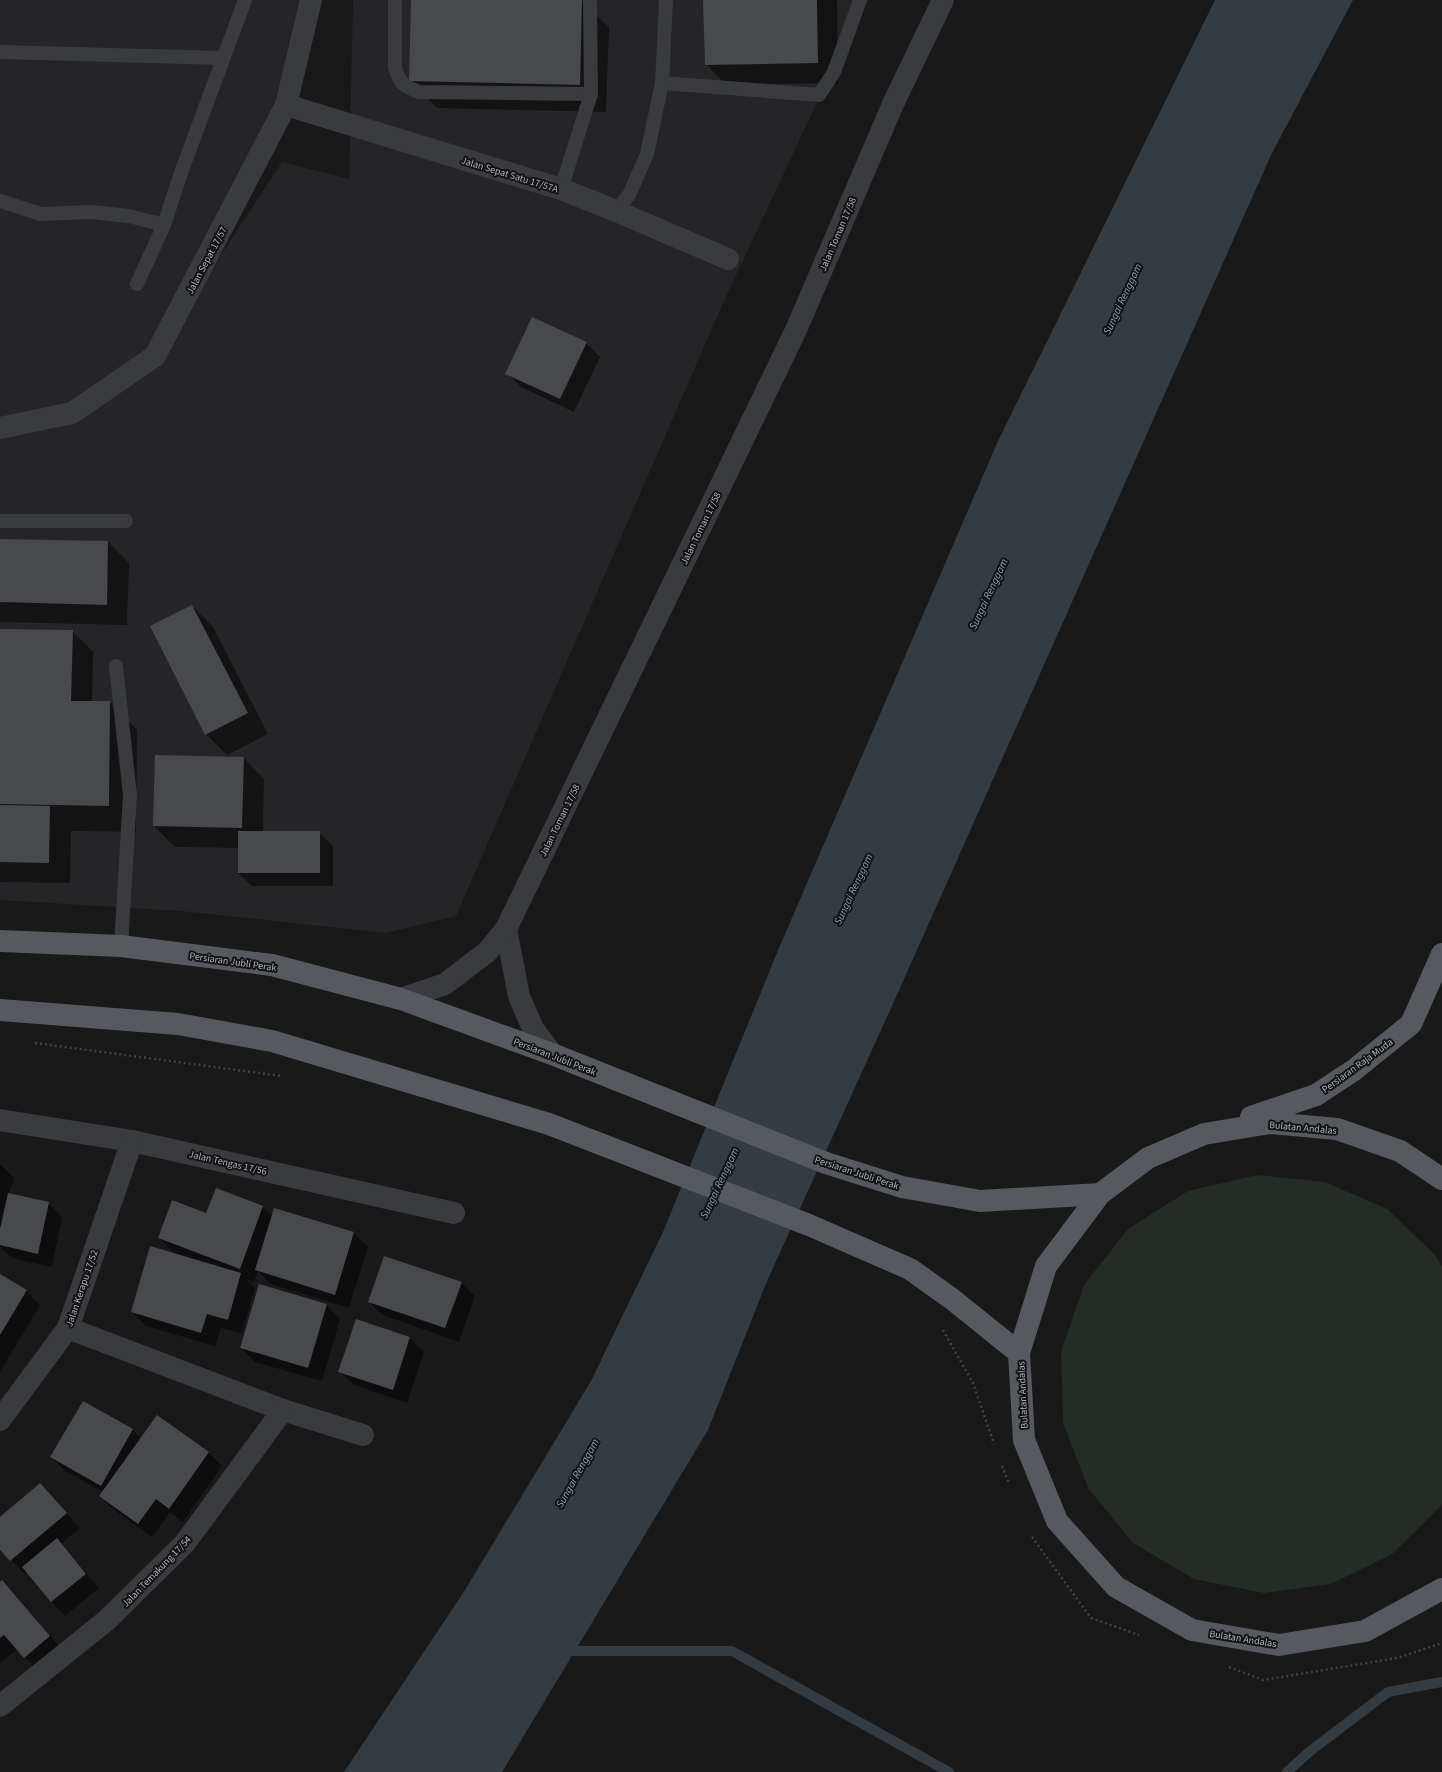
<svg xmlns="http://www.w3.org/2000/svg" width="1442" height="1772" viewBox="0 0 1442 1772" font-family="'Source Sans 3',sans-serif">
	<rect width="100%" height="100%" fill="#19191a"/>
	<path fill="#252527" d="M0,0H305L286,105L158,351L282,162L349,179L353,0H865L724,301L456,916L386,933L181,911L0,900Z"/>
	<path fill="#252c26" d="M1257,1175L1325,1182L1387,1209L1436,1256L1442,1267V1503L1440,1507L1392,1554L1331,1584L1264,1593L1194,1579L1133,1543L1088,1488L1063,1422L1061,1352L1084,1285L1128,1229L1188,1191Z"/>
	<path fill="#343c42" d="M1215,0H1353L1272,153L896,997L767,1281L708,1430L502,1772H344L465,1590L591,1381L663,1232L779,948L998,441Z"/>
	<g fill="#0007">
		<path d="M412,0H581L609,27L606,112L437,108L410,81Z"/>
		<path d="M704,0H837L838,83L726,85L706,64Z"/>
		<path d="M586,343L600,357L574,412L521,387L507,373Z"/>
		<path d="M0,540L108,542L129,563L127,625L0,622Z"/>
		<path d="M192,606L213,627L268,734L227,755L206,734Z"/>
		<path d="M0,630L72,631L93,652L92,702H110L137,730L136,832L71,831L70,883L0,882Z"/>
		<path d="M244,758L264,779L263,832H319L333,846V886H252L238,873V848L175,847L154,826Z"/>
		<path d="M0,1164L14,1178L9,1194L48,1203L62,1217L52,1267L12,1258L0,1247Z"/>
		<path d="M263,1207L272,1216L354,1233L368,1247L349,1308L270,1284L258,1271L254,1282L246,1279L255,1288L242,1334L221,1328L215,1346L146,1326L132,1312L180,1256V1255L173,1252L159,1238L207,1214Z"/>
		<path d="M0,1276L26,1291L40,1305L0,1372Z"/>
		<path d="M461,1283L475,1296L459,1342L383,1315L369,1302Z"/>
		<path d="M326,1305L340,1319L322,1381L255,1362L241,1348Z"/>
		<path d="M357,1320L410,1338L424,1352L407,1403L354,1385L340,1372Z"/>
		<path d="M83,1402L133,1430L141,1439L208,1452L222,1466L183,1522L170,1512L152,1537L114,1510L100,1496L103,1492L65,1471L51,1457Z"/>
		<path d="M40,1484L80,1528L61,1544L99,1588L65,1616L52,1602L27,1572L25,1574L0,1548V1518Z"/>
		<path d="M2,1582L16,1595L63,1651L39,1671L17,1649L1,1663L0,1662V1583Z"/>
	</g>
	<g fill="none" stroke-linecap="round" stroke-linejoin="round">
		<g stroke="#343c42" stroke-width="10">
			<path d="M561,1651H732L949,1772"/>
			<path d="M1287,1772L1309,1752L1388,1692L1442,1682"/>
		</g>
	</g>
	<g fill="#48494d">
		<path d="M411,0H582L580,85L409,81Z"/>
		<path d="M703,0H817L818,63L705,65Z"/>
		<path d="M532,317L587,342L560,399L505,374Z"/>
		<path d="M0,539L108,541L107,605L0,602Z"/>
		<path d="M192,605L248,713L205,735L150,626Z"/>
		<path d="M0,629L73,630L71,701H110L109,806L0,804Z"/>
		<path d="M155,755L244,757L242,828L153,826Z"/>
		<path d="M0,805L50,806L49,863L0,862Z"/>
		<rect x="238" y="831" width="82" height="42"/>
		<path d="M216,1188L263,1206L240,1269L158,1238L172,1200L206,1213Z"/>
		<path d="M8,1193L49,1202L38,1254L0,1245V1229Z"/>
		<path d="M274,1208L354,1232L335,1295L255,1270Z"/>
		<path d="M150,1246L241,1273L228,1320L207,1314L201,1333L131,1312Z"/>
		<path d="M384,1256L462,1282L445,1328L368,1302Z"/>
		<path d="M0,1274L27,1290L0,1335Z"/>
		<path d="M259,1284L327,1304L308,1368L240,1348Z"/>
		<path d="M356,1319L410,1337L393,1390L338,1372Z"/>
		<path d="M83,1401L133,1429L101,1486L50,1457Z"/>
		<path d="M157,1415L209,1452L169,1509L156,1499L138,1524L99,1496Z"/>
		<path d="M40,1483L67,1513L10,1561L0,1550V1517Z"/>
		<path d="M57,1538L86,1574L51,1602L22,1567Z"/>
		<path d="M2,1580L50,1636L24,1658L4,1635L0,1638V1582Z"/>
	</g>
	<g fill="none" stroke-linecap="round" stroke-linejoin="round">
		<g stroke="#404246" stroke-width="2.5" stroke-dasharray="2 3" stroke-linecap="butt">
			<path d="M35,1043L282,1076"/>
			<path d="M943,1330L973,1383L994,1444"/>
			<path d="M1002,1466L1009,1483"/>
			<path d="M1032,1537L1091,1618L1139,1635"/>
			<path d="M1229,1667L1263,1680L1397,1658L1442,1643"/>
		</g>
		<g stroke="#3a3b3f" stroke-width="14">
			<path d="M395,0V68C400,84 404,86 419,92L591,94"/>
			<path d="M0,52L223,58"/>
			<path d="M662,83L819,95L834,72L860,0"/>
			<path d="M561,189L591,94L590,0"/>
			<path d="M0,201L41,214L91,212L129,216L164,225"/>
			<path d="M616,211L629,195L647,154L662,83L666,0"/>
			<path d="M137,284L164,225L182,170L245,0"/>
			<path d="M0,521H126"/>
			<path d="M116,666L130,795L121,946"/>
		</g>
		<g stroke="#3a3b3f" stroke-width="22">
			<path d="M286,105L561,189L616,211L728,259"/>
			<path d="M0,428L72,413L155,356L286,105L311,0"/>
			<path d="M506,929L519,996L533,1029L552,1054"/>
			<path d="M401,999L445,984L487,952L506,929L796,330L893,104L943,0"/>
			<path d="M0,1120L132,1141L454,1213"/>
			<path d="M68,1328L283,1410L363,1435"/>
			<path d="M0,1420L68,1328L132,1141"/>
			<path d="M0,1706L107,1620L185,1543L283,1410"/>
		</g>
		<g stroke="#56595e" stroke-width="22">
			<path d="M0,941L121,946L272,965L401,999L552,1054L826,1163L902,1187L980,1201L1100,1194"/>
			<path d="M0,1010L178,1024L272,1041L549,1124L809,1225L910,1269L952,1299L1019,1353"/>
			<path d="M1251,1117L1316,1095L1354,1070L1411,1024L1442,954"/>
			<path d="M1442,1179L1400,1151L1337,1129L1270,1123L1204,1134L1148,1158L1100,1194L1046,1266L1019,1353L1024,1440L1057,1521L1116,1587L1192,1630L1279,1645L1365,1631L1442,1589"/>
		</g>
	</g>
	<g text-anchor="middle" stroke-width="4" stroke-linejoin="round" paint-order="stroke">
		<g font-size="10" fill="#adb1b9" stroke="#141415">
			<text transform="translate(510 174) rotate(17)" y="4">Jalan Sepat Satu 17/57A</text>
			<text transform="translate(837 234) rotate(-67)" y="4">Jalan Toman 17/58</text>
			<text transform="translate(206 260) rotate(-62)" y="4">Jalan Sepat 17/57</text>
			<text transform="translate(700 528) rotate(-64)" y="4">Jalan Toman 17/58</text>
			<text transform="translate(559 820) rotate(-64)" y="4">Jalan Toman 17/58</text>
			<text transform="translate(233 961) rotate(8)" y="4">Persiaran Jubli Perak</text>
			<text transform="translate(555 1056) rotate(21)" y="4">Persiaran Jubli Perak</text>
			<text transform="translate(1357 1065) rotate(-36)" y="4">Persiaran Raja Muda</text>
			<text transform="translate(1303 1127) rotate(5)" y="4">Bulatan Andalas</text>
			<text transform="translate(228 1162) rotate(13)" y="4">Jalan Tengas 17/56</text>
			<text transform="translate(857 1172) rotate(18)" y="4">Persiaran Jubli Perak</text>
			<text transform="translate(81 1288) rotate(-71)" y="4">Jalan Kerapu 17/52</text>
			<text transform="translate(1022 1395) rotate(-93)" y="4">Bulatan Andalas</text>
			<text transform="translate(156 1571) rotate(-46)" y="4">Jalan Temakung 17/54</text>
			<text transform="translate(1243 1638) rotate(9)" y="4">Bulatan Andalas</text>
		</g>
		<g font-size="11" font-style="italic" fill="#88a0af" stroke="#141415">
			<text transform="translate(1122 299) rotate(-65)" y="4">Sungai Renggam</text>
			<text transform="translate(988 594) rotate(-65)" y="4">Sungai Renggam</text>
			<text transform="translate(853 889) rotate(-65)" y="4">Sungai Renggam</text>
			<text transform="translate(719 1183) rotate(-65)" y="4">Sungai Renggam</text>
			<text transform="translate(577 1473) rotate(-61)" y="4">Sungai Renggam</text>
		</g>
	</g>
</svg>
